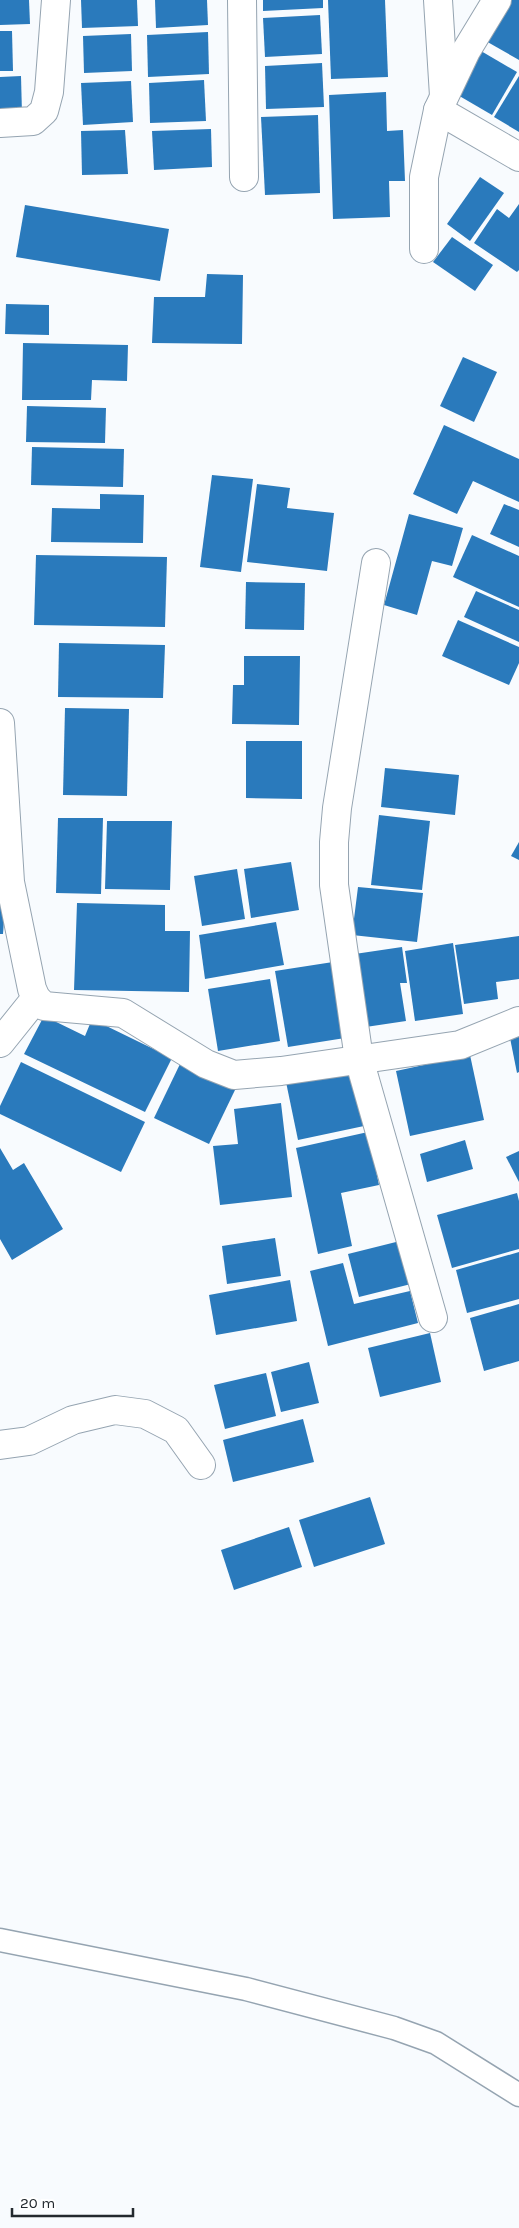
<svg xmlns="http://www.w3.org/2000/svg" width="519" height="2228" viewBox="0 0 519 2228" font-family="Karla,sans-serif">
	<rect width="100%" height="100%" fill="#f8fbfe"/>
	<g fill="#2a7abc">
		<path d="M0,0H29L30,24L0,25Z"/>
		<path d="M81,0H137L138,26L82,28Z"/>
		<path d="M155,0H207L208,25L156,28Z"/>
		<path d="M263,0H323V8L263,11Z"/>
		<path d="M328,0H385L388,77L331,79Z"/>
		<path d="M508,0H519V60L484,40Z"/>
		<path d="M320,15L322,54L265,57L263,18Z"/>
		<path d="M0,31H12L13,71H0Z"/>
		<path d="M208,32L209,74L148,77L147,35Z"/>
		<path d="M131,34L132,71L84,73L83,36Z"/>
		<path d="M481,51L517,72L492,115L456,94Z"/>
		<path d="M322,63L324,107L266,109L265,66Z"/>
		<path d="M21,76L22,114L0,115V77Z"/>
		<path d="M519,76V132L494,117Z"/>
		<path d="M204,80L206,121L150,123L149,83Z"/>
		<path d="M131,81L133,122L83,125L81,83Z"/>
		<path d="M386,92L387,131L403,130L405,181H389L390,217L333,219L329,95Z"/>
		<path d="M318,115L320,193L265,195L261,117Z"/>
		<path d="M211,129L212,167L154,170L152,131Z"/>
		<path d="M125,130L128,174L82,175L81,131Z"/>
		<path d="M480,177L504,193L470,241L447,224Z"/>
		<path d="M519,204V270L517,272L474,243L497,209L509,218Z"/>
		<path d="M25,205L169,229L160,281L16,257Z"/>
		<path d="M452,237L493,265L475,291L433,262Z"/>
		<path d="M207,274L243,275L242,344L152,343L154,297H205Z"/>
		<path d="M6,304L49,305V335L5,334Z"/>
		<path d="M23,343L128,345L127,381L92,380L91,400H22Z"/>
		<path d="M463,357L497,372L474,422L440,406Z"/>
		<path d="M27,406L106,408L105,443L26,442Z"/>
		<path d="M444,425L519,459V502L473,481L457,514L413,494Z"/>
		<path d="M32,447L124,449L123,487L31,485Z"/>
		<path d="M212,475L253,479L241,572L200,567Z"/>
		<path d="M257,484L290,488L287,508L334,513L327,571L247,562Z"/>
		<path d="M100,494L144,495L143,543L51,542L52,508L100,509Z"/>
		<path d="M504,504L519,510V547L490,534Z"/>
		<path d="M409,514L463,528L452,566L432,561L417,615L384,605Z"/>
		<path d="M472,535L519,556V607L453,577Z"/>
		<path d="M36,555L167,557L165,627L34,625Z"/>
		<path d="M246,582L305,583L304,630L245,629Z"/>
		<path d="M476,591L519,610V642L464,617Z"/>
		<path d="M458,620L519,647V663L509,685L442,656Z"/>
		<path d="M59,643L165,645L163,698L58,697Z"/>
		<path d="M244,656H300L299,725L232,724L233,685H244Z"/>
		<path d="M65,708L129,709L127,796L63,795Z"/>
		<path d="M246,741H302V799L246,798Z"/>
		<path d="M385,768L459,775L455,815L381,807Z"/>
		<path d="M379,815L430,821L422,890L371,885Z"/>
		<path d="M58,818H103L101,894L56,893Z"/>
		<path d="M107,821H172L170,890L105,889Z"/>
		<path d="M519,842V860L511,856Z"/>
		<path d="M291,862L299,910L251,918L244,869Z"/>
		<path d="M237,869L245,919L202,926L194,876Z"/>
		<path d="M358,887L423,893L417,942L352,935Z"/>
		<path d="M77,903L165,905V931H190L189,992L74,990Z"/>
		<path d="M0,907H5L3,934H0Z"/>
		<path d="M276,922L284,965L205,979L199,935Z"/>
		<path d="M519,936V979L496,982L498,999L464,1004L455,945Z"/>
		<path d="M453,943L463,1014L415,1021L405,951Z"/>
		<path d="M402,947L407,983H400L406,1021L359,1028L348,955Z"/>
		<path d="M333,962L345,1038L288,1047L275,971Z"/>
		<path d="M270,979L280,1041L218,1051L208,989Z"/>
		<path d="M44,1016L85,1036L92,1019L172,1058L145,1112L24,1054Z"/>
		<path d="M519,1030V1072L517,1073L509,1033Z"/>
		<path d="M470,1055L484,1120L410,1136L396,1071Z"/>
		<path d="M21,1062L145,1122L121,1172L0,1114V1106Z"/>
		<path d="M180,1064L235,1090L209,1144L154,1118Z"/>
		<path d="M352,1068L364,1126L298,1140L286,1082Z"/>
		<path d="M281,1103L292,1197L220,1205L213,1146L238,1144L234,1109Z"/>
		<path d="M368,1132L379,1185L341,1193L352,1246L318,1254L296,1148Z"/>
		<path d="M465,1140L473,1169L427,1182L420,1154Z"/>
		<path d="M0,1148L13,1170L24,1163L63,1229L12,1260L0,1239Z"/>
		<path d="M519,1151V1182L506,1157Z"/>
		<path d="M517,1193L519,1201V1249L452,1268L437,1215Z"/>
		<path d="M275,1238L281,1276L227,1284L222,1246Z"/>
		<path d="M400,1241L411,1284L359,1297L348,1254Z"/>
		<path d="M519,1252V1299L467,1313L456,1270Z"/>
		<path d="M343,1263L354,1304L410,1291L418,1323L328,1346L310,1271Z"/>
		<path d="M290,1280L297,1321L216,1335L209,1295Z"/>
		<path d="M519,1304V1361L484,1371L470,1318Z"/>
		<path d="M430,1333L441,1382L380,1397L368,1348Z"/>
		<path d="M309,1362L319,1403L281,1412L271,1372Z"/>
		<path d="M266,1373L276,1416L225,1429L214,1385Z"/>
		<path d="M303,1419L314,1462L233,1482L223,1440Z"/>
		<path d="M370,1497L385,1544L314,1567L299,1520Z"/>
		<path d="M289,1527L302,1567L234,1590L221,1550Z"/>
	</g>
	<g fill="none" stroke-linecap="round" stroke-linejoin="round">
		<g stroke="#95a4b1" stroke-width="25">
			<path id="lane" d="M0,1940L246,1989L394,2028L436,2043L519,2095"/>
		</g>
		<g stroke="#95a4b1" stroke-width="30">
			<g id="street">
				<path d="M242,0L244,177"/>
				<path d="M438,0L444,96"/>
				<path d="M438,110L519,157"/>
				<path d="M0,123L33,121L44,111L49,92L56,0"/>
				<path d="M424,249V177L438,110L466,51L497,0"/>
				<path d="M376,563L337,808L334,842V885L359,1059L433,1318"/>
				<path d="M0,723L10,882L32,989L36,998L44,1006L123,1013L206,1064L234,1075L281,1071L460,1045L519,1021"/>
				<path d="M0,1043L36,998"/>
				<path d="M0,1445L29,1441L73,1420L115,1410L145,1414L176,1430L201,1465"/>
			</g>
		</g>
		<use href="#lane" stroke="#fff" stroke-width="22"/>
		<use href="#street" stroke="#fff" stroke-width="28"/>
	</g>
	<path d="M12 2208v8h121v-8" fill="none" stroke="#23292e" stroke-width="2.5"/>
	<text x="20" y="2208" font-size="15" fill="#23292e" stroke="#ffffff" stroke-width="4" paint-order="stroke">20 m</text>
</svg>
